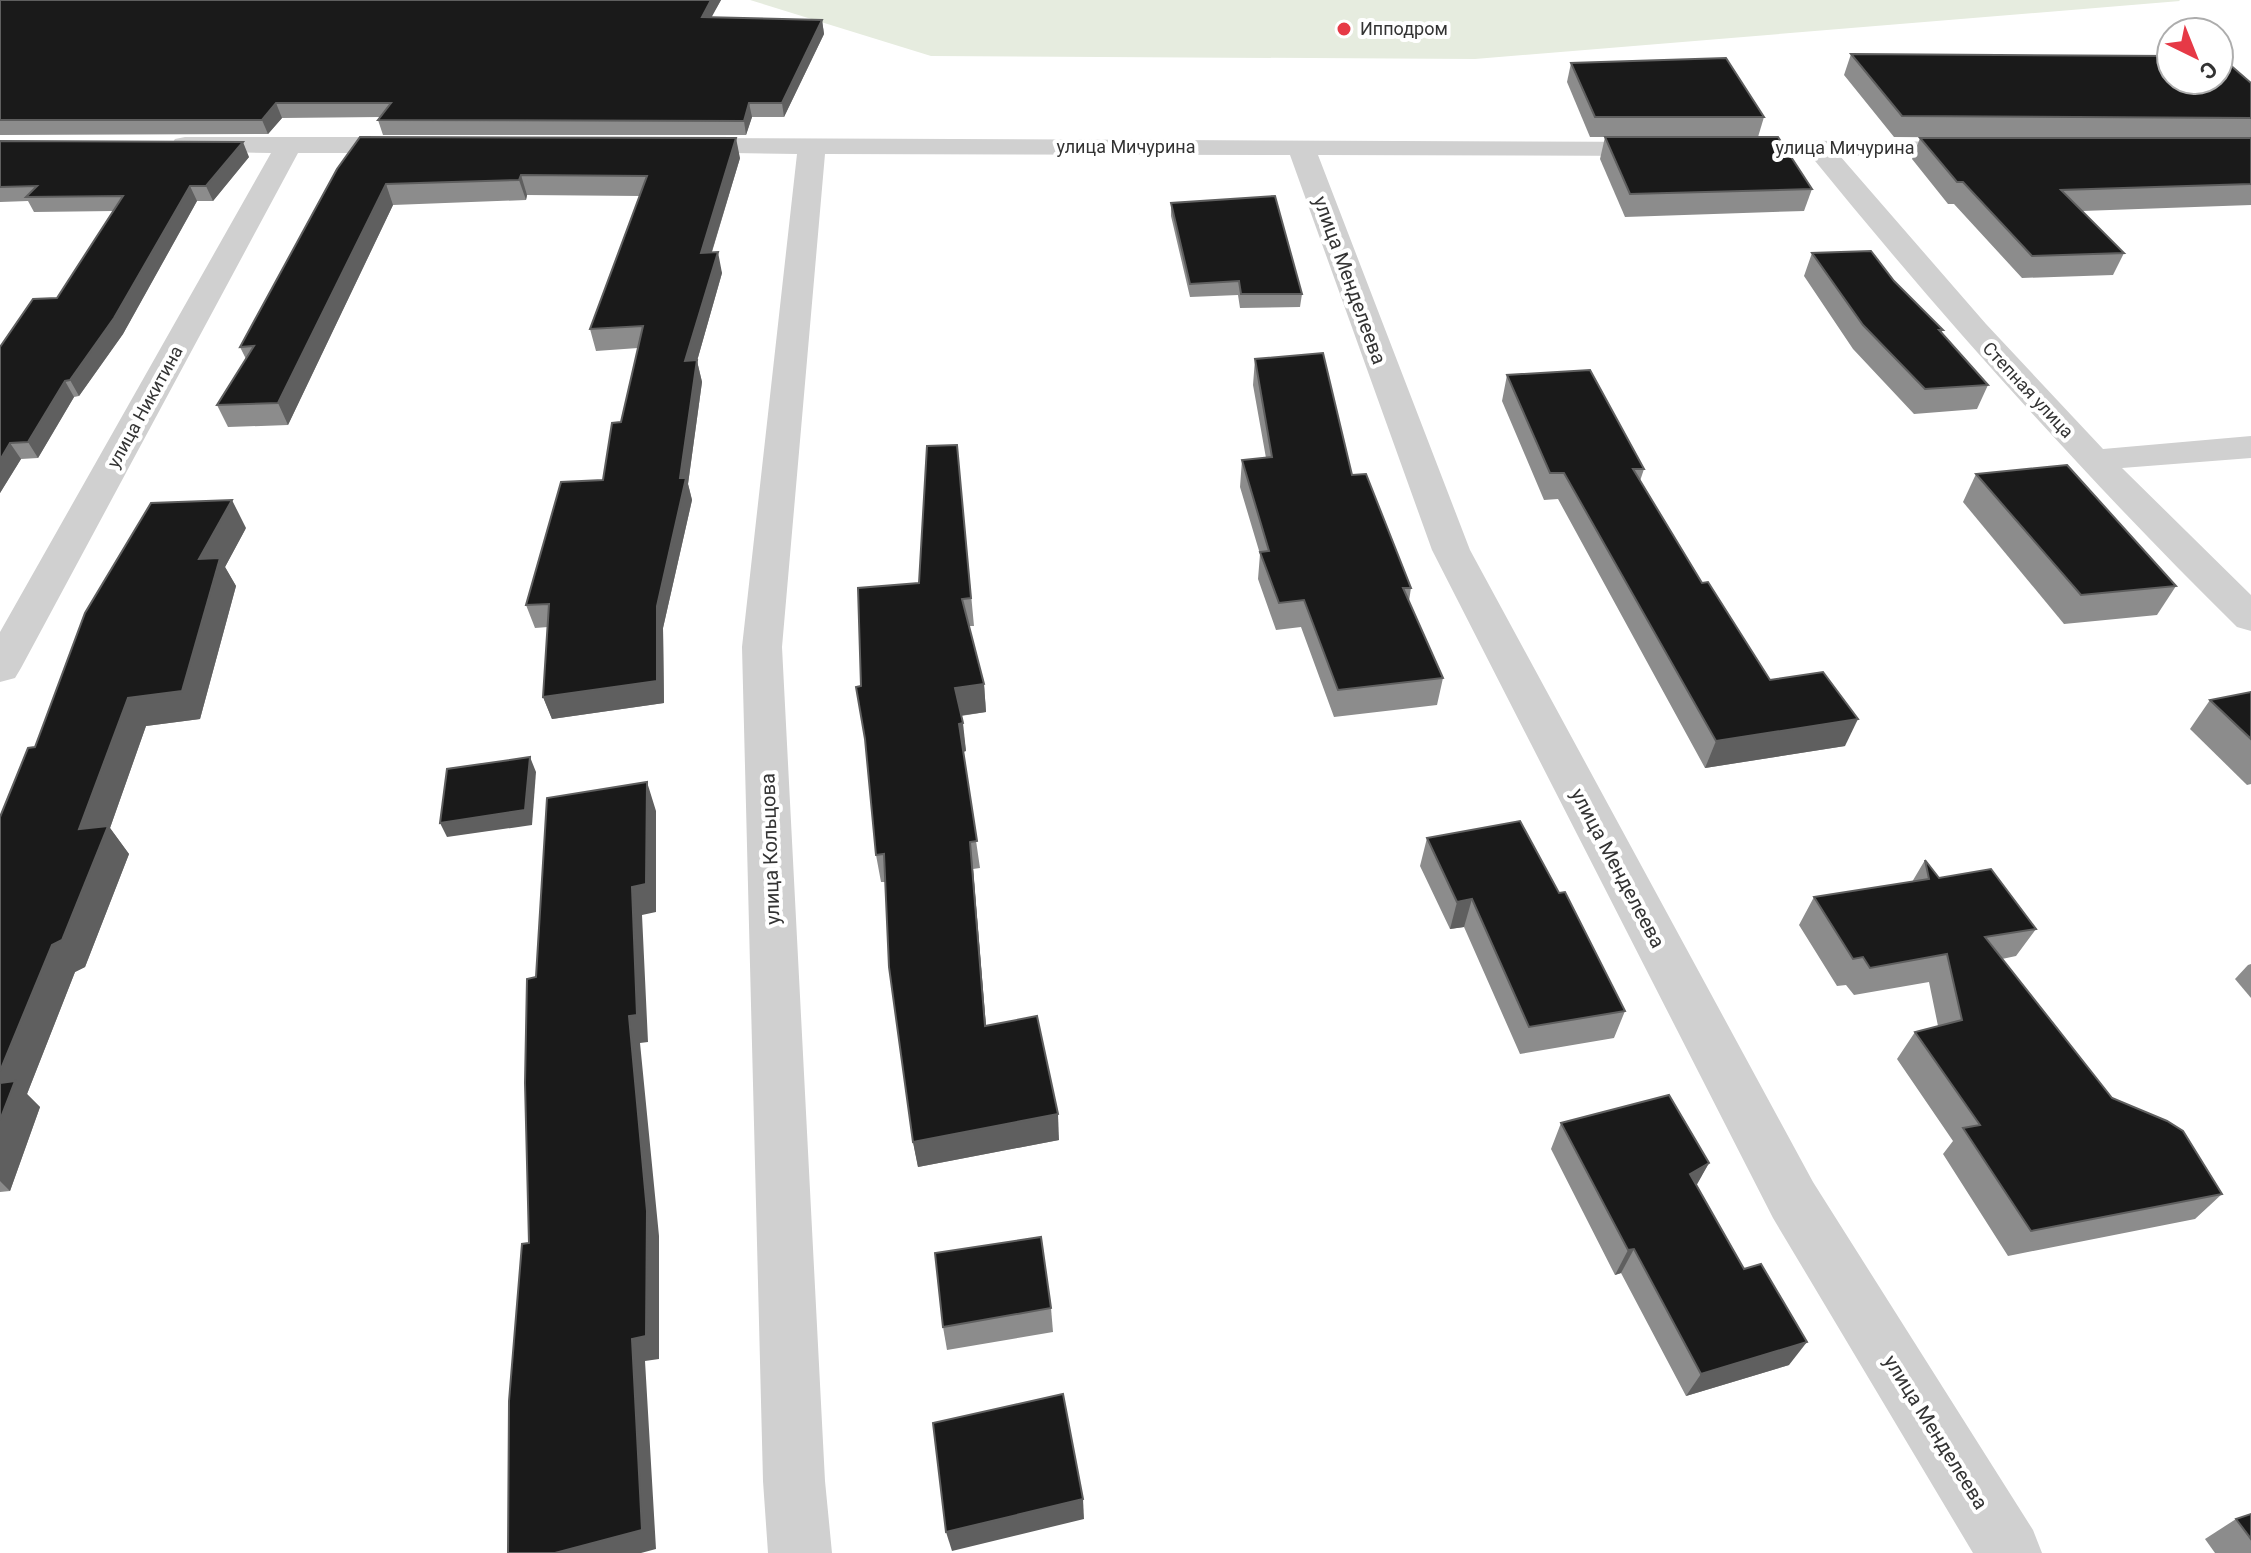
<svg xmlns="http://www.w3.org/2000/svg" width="2251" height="1553" viewBox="0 0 2251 1553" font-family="Roboto,sans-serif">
	<rect width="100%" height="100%" fill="#fff"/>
	<path fill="#e6ecdf" d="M750,0H2179L2180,1L1475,59L931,56Z"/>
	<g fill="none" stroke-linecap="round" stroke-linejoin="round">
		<g fill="#d0d0d0" fill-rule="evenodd">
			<path d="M185,137H413L423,139L427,145L423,151L413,153H298L21,668L15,678L0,682V632L271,153L175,151L171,145L175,139Z"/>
			<path d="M677,138L1671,142L1675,148L1671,154L1661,156L1318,155L1470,550L1813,1182L2033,1530L2042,1553H1973L1773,1218L1432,550L1290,155L825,154L782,647L825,1481L832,1553H768L763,1481L742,647L797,154L667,152L663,146L667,140Z"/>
			<path d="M1725,140L1987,142L1991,148L1987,154L1977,156H1840L1986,324L2103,449L2251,436V458L2122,468L2251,595V631L2237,627C2086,478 1945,321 1811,156L1715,154L1711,148L1715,142Z"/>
		</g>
	</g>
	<g fill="#8c8c8c">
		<path d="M0,0H721L711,17L822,20L824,34L784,117H752L746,135H383L378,120L380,117L282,118L268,134L0,135Z"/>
		<path d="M1851,54L2251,83V205L2082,211L2124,253L2113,275L2022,278L1954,204H1948L1912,159L1920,138H2030L1894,137L1844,75Z"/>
		<path d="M1571,63L1764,117L1758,137H1590L1567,82Z"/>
		<path d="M1605,137L1812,189L1804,211L1625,217L1600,159Z"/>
		<path d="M0,141L249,157L213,201H197L123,334L79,396L74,397L38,458L21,459L0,493V347L57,298L114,211L34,212L28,201L0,202Z"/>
		<path d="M740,158L712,252L722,273L697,361L702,382L688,484L692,500L663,628L664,703L552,719L543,697L548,627L535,628L526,605L603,480L621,422L638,348L596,351L590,329L640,196L527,195L526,200L393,205L288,425L228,427L217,405L246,359L240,347L337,169Z"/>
		<path d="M1171,203L1302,294L1300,307L1240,308L1238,295L1190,297L1171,216Z"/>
		<path d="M1812,253L1894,281L1943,330L1941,333L1988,385L1977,409L1914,414L1853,349L1804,276Z"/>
		<path d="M1255,359L1352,475L1411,588L1409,601L1443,678L1437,705L1334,717L1301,627L1276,630L1258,579L1260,554L1240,487L1242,460L1266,458L1253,385Z"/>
		<path d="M1507,375L1644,469L1640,481L1702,583L1770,680L1845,746L1705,768L1558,499L1544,500L1502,401Z"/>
		<path d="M957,445L974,626H969L984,684L986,712L961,716L966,751L963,752L980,868L973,869L986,1026L1059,1140L918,1167L913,1142L885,882H881L876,855L861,686L919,583Z"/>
		<path d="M1976,474L2176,586L2157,615L2064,624L1963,502Z"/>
		<path d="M246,528L225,567L236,586L200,719L146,726L110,828L129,854L85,967L75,972L27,1094L40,1107L10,1191L0,1192V817L35,747Z"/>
		<path d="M2251,692V784L2247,785L2190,729L2210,700Z"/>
		<path d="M1427,838L1559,893L1625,1011L1614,1038L1520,1054L1464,927L1450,929L1420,866Z"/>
		<path d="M1925,860L1939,878L2036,929L2016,956L2002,959L2112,1098L2222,1194L2195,1219L2008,1256L1943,1154L1953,1141L1897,1059L1915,1032L1938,1026L1929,982L1854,995L1846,985L1837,986L1799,925L1814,897L1912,882Z"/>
		<path d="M2251,964V998L2235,979L2248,965Z"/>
		<path d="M1561,1123L1709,1163L1696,1185L1789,1365L1686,1396L1621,1273L1615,1275L1551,1149Z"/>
		<path d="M1051,1308L1053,1332L947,1350L943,1327Z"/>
		<path d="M2251,1514V1553H2215L2205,1539L2236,1519Z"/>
	</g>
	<g fill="#5f5f5f">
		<path d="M711,0H721L704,31L702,17Z"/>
		<path d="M822,20L824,34L784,117L782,103Z"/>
		<path d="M276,103L282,118L268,134L262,120Z"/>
		<path d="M749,103L752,117L746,135L744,121Z"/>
		<path d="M736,138L740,158L705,274L701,253Z"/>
		<path d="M243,142L249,157L213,201L206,186Z"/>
		<path d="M521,175L527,195L526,200L519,180Z"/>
		<path d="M386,184L393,205L288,425L278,403Z"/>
		<path d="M190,186L197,201L123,334L79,396L70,380Z"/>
		<path d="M718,252L722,273L697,361L702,382L688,484L692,500L663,628L664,703L552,719L543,697L657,606L680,478L685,361Z"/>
		<path d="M65,381L74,397L38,458L28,442Z"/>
		<path d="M10,443L21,459L0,493V460Z"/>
		<path d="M232,500L246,528L225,567L236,586L200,719L146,726L110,828L129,854L85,967L75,972L27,1094L40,1107L10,1191L0,1181V1071L79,829L128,698L199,559Z"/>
		<path d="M984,684L986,712L958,716L955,688Z"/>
		<path d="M1858,719L1845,746L1705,768L1716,741Z"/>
		<path d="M963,723L966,751L962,752L959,724Z"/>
		<path d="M530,757L536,772L532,825L447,837L440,823Z"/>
		<path d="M647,782L656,811V912L642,915L648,1042L640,1043L659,1236V1359L645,1361L656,1549L641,1553H555L632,1339L629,1016L632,887Z"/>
		<path d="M970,842L973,869L988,1052L985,1026Z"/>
		<path d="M1472,899L1464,927L1450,929L1457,902Z"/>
		<path d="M1058,1114L1059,1140L918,1167L913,1142Z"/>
		<path d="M1709,1163L1695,1188L1690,1174Z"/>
		<path d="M1634,1249L1621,1273L1615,1275L1628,1250Z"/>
		<path d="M1807,1342L1789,1365L1686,1396L1701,1374Z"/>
		<path d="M1083,1499L1084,1519L952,1551L946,1532Z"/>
	</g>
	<g fill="#1a1a1a" stroke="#5f5f5f" stroke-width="2">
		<path d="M0,0H711L702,17L822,20L782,103H749L744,121L378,120L391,103H276L262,120H0Z"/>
		<path d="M1851,54L2171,56V80H2219V57H2221L2251,83V118L1902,116Z"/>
		<path d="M1726,58L1764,117H1595L1571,63Z"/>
		<path d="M360,137L736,138L701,253L718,252L685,361L697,360L680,478H686L657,606V681L543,697L549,604L526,605L561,482L603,480L612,423L621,422L643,326L590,329L647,176L521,175L519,180L386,184L278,403L217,405L254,346L240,347L337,169Z"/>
		<path d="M1605,137H1778L1812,189L1630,194Z"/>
		<path d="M1920,138H2251V184L2061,190L2124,253L2032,256L1963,182H1957Z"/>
		<path d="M0,141L243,142L206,186H190L114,318L70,380L65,381L28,442L10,443L0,460V347L33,299L57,298L123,196L26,197L37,186L0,187Z"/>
		<path d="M1275,196L1302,294H1241L1239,281L1190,284L1171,203Z"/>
		<path d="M1871,251L1894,281L1943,330H1939L1988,385L1925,389L1863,325L1812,253Z"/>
		<path d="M1323,353L1352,475L1366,474L1411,588H1403L1443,678L1338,690L1304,600L1279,603L1260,552L1269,551L1242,460L1272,457L1255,359Z"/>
		<path d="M1590,370L1644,469H1633L1702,583L1708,582L1770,680L1823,672L1858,719L1716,741L1564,473H1550L1507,375Z"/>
		<path d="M957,445L971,598L962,599L984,684L955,688L963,723L959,724L977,841L970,842L985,1026L1037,1016L1058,1114L913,1142L889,967L884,854L876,855L865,739L856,687L861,686L858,588L919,583L927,446Z"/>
		<path d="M2067,465L2176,586L2081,595L1976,474Z"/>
		<path d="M232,500L199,559L220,558L182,691L128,698L79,829L108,826L62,940L52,945L0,1071V817L28,748L35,747L85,613L151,503Z"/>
		<path d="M2251,692V739L2210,700Z"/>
		<path d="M530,757L525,810L440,823L447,769Z"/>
		<path d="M647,782L646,884L632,887L637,1015L629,1016L647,1211L646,1336L632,1339L642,1530L555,1553H508L509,1401L522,1244L529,1243L525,1083L527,979L536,977L547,798Z"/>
		<path d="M1520,821L1559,893L1565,892L1625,1011L1529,1027L1472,899L1457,902L1427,838Z"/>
		<path d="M1925,860L1939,878L1991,869L2036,929L1985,937L2112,1098L2167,1121L2183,1131L2222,1194L2031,1231L1963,1128L1980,1125L1915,1032L1962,1020L1947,954L1870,968L1863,957L1853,959L1814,897L1929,879Z"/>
		<path d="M15,1081L0,1120V1083Z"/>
		<path d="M1669,1095L1709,1163L1690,1174L1744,1269L1761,1264L1807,1342L1701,1374L1634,1249L1628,1250L1561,1123Z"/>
		<path d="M1041,1237L1051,1308L943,1327L935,1253Z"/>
		<path d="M1063,1394L1083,1499L946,1532L933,1423Z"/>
		<path d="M2251,1514V1539L2236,1519Z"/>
	</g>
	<circle fill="#e63946" stroke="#fff" stroke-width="3" cx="1344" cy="29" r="8"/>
	<g text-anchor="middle" stroke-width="8" stroke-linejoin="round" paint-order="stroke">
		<g font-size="18" fill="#333" stroke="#fff" text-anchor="start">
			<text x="1360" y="35">Ипподром</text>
		</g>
		<g font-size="18" fill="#333" stroke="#fff">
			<text x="1126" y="153">улица Мичурина</text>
			<text x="1845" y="154">улица Мичурина</text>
			<text transform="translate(2028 390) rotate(47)" y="6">Степная улица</text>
			<text transform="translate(145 407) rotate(-61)" y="6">улица Никитина</text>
		</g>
		<g font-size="20" fill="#333" stroke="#fff">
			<text transform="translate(1350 280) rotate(70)" y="7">улица Менделеева</text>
			<text transform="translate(770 849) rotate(-92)" y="7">улица Кольцова</text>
			<text transform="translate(1618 868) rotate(62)" y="7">улица Менделеева</text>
			<text transform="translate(1936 1432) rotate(58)" y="7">улица Менделеева</text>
		</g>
	</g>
	<g transform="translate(2195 56) rotate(137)"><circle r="38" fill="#ffffff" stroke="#adadad" stroke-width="2"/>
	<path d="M0-6L14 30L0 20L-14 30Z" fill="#e63946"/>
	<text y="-12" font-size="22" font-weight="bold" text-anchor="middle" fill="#333333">С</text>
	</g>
</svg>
